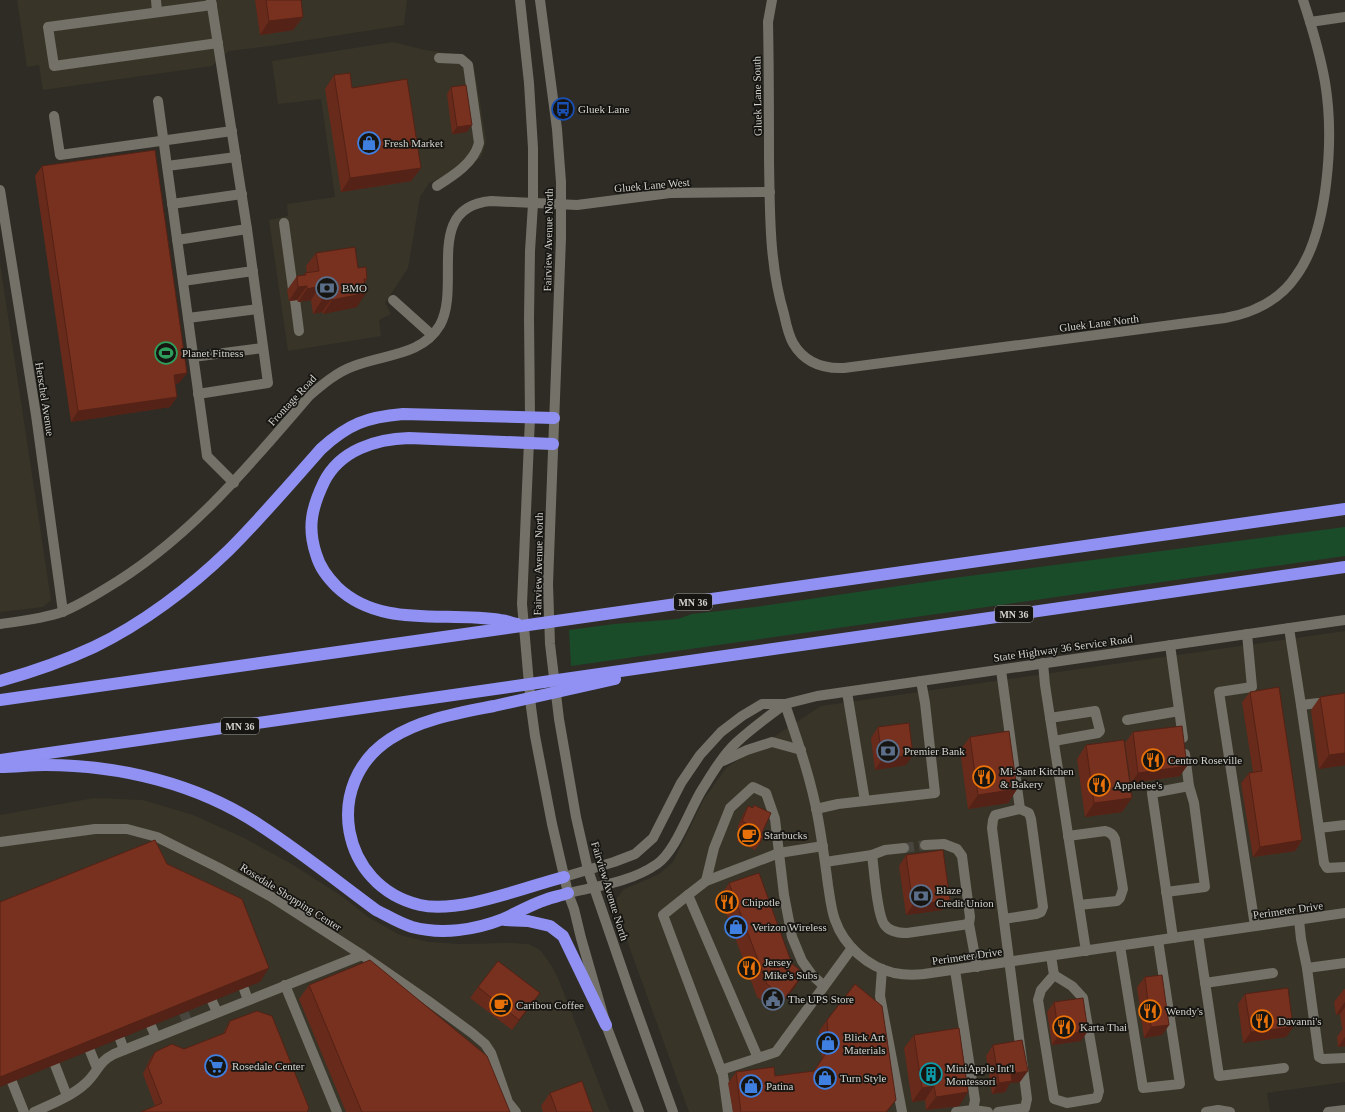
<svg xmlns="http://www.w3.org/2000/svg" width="1345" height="1112" viewBox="0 0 1345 1112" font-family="Georgia,serif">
	<rect width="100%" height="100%" fill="#2e2c25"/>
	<g fill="#383427">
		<path d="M17,0H407L404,25L270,46L229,51L212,66L43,90L39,65L27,67Z"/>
		<path d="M393,42L425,50L466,56L473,63L477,83L486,141L482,155L474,164L465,169L451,173L429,183L420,197L408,268L385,303L391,314L379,320L381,336L288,351L269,220L288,216L287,204L335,197L321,99L278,104L272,61Z"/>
		<path d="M0,263L51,600L43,607L0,612Z"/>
		<path d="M1345,631V1082L1267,1093L1270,1112H689L616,910L617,898L624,889L639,883L659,874L673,862L704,799L726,768L821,706Z"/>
		<path d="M94,798L143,800L193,815L244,838L290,863L343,897L368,917L400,935L428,942L460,944L510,943L528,944L540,950L551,965L558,978L610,1112H0V815Z"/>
	</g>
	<path fill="#1b4c29" d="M1345,527V556L571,666L569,630L614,624L678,619L692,614L755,607L946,579Z"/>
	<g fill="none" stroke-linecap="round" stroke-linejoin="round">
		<g stroke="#47453e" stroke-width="10" stroke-dasharray="10 5" stroke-linecap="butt">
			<path d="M904,848L925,845"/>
			<path d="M184,1013L188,1024"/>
		</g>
		<g stroke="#737168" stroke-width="10">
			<path d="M156,0L157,12"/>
			<path d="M520,0L529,83L533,148V204L530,251L529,318L530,418L522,604L531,707L535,736L552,824L568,893L574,909L581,938L606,1025L639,1112"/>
			<path d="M540,0L557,129L561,182V238L548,584L550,644L559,719L576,817L588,870L630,992L673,1112"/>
			<path d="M772,0L768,22C769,68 769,115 769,161C770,213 769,264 784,314C786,323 788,334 793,343C804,362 823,369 844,368L1225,318C1253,313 1280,300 1296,276C1329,231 1334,136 1325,82C1320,54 1312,27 1303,0"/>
			<path d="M212,5L48,27L54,66L218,43"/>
			<path d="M1310,22L1345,17"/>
			<path d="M158,101L207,456L234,483"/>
			<path d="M54,116L60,155L232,131"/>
			<path d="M167,166L236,157"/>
			<path d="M437,186C453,176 474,163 479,143L468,65L461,59L439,58"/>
			<path d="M0,190L36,415L63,612"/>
			<path d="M172,204L242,194"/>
			<path d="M284,223L293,289"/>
			<path d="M177,240L247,229"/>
			<path d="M183,281L253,271"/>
			<path d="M295,300L299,331"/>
			<path d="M393,300L432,335"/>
			<path d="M188,318L258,309"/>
			<path d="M193,357L263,348"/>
			<path d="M198,394L268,383L247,229L211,0"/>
			<path d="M0,624C21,621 42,619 62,612C77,606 92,597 105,589C187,541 248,467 309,396C323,384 337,372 354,366C384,354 422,356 440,325C462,285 423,207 491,201L577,205L670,193L770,192"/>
			<path d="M1289,628L1301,705L1345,700"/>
			<path d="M1247,634L1252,687L1219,692L1255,926"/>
			<path d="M1170,645L1183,738"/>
			<path d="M1043,663L1045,685L1086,951"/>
			<path d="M1001,670L1020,809"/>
			<path d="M847,692L865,801"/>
			<path d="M785,704C798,742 811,779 818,818C822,840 825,862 828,885C830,897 831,909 835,920C844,946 868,967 894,973C904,975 914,975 924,974L1345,913"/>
			<path d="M1301,705L1324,863L1327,868L1345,867"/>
			<path d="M1050,718L1095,711L1100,731L1098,733L1054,741"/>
			<path d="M1127,720L1179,711"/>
			<path d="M723,761L747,750L772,742L801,750"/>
			<path d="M816,809L838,804L935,793L925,703L921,681"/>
			<path d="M1319,828L1345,825"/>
			<path d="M1068,836L1105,831C1110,832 1113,834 1115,839L1123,889L1120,898L1117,901L1079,905"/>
			<path d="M0,842L95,829H127L157,837L219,868L270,896L362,955L427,1000L472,1033L485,1044L491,1053L508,1102L516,1112"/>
			<path d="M925,845L944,844L957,849L962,856L970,917L969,924L977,967"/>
			<path d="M823,846L779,853L706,881L688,895L758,1058L776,1052L852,948"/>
			<path d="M872,855C874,869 877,914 884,924C889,932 899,933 907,933L969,924"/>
			<path d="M825,862L872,855L885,850L904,848"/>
			<path d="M564,877L614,862L635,854L653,838L681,783L700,755L721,732L742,716L762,704H785L817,696L1345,620"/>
			<path d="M706,881L714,848L730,808L753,787L766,793L775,819L784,895L792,937L802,961L812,975L824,986"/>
			<path d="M1166,892L1205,887L1194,803L1189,786"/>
			<path d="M568,893C599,886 631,882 657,864C676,851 690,808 703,788C713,772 723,755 737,742C752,728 769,716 785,704"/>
			<path d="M688,895L663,915L723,1075L728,1112"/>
			<path d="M1299,920L1301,939L1307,968L1345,963"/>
			<path d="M1198,935L1219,1076L1284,1068"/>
			<path d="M1173,938L1152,793L1189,786L1185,754"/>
			<path d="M1120,946L1143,1088L1180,1084L1158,940"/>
			<path d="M1051,956L1054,975L1072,986L1083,998L1099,1091L1097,1098L1067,1103L1054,1099L1038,1000L1041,990L1054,975"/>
			<path d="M1307,968L1319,1057L1323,1059L1345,1058"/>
			<path d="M882,969L880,996L902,1112"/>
			<path d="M955,970L975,1100L973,1110L956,1112"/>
			<path d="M1205,983L1273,973"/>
			<path d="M285,985L337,1112"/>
			<path d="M244,989L248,1000"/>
			<path d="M212,1001L217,1012"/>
			<path d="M151,1026L156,1037"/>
			<path d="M120,1039L124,1050"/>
			<path d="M90,1051L97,1068"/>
			<path d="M55,1065L67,1096"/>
			<path d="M721,1070L758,1058"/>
			<path d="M12,1082L24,1112"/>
			<path d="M973,1110L988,1112"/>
			<path d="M34,1112C52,1104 72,1096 86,1083C98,1072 98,1062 114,1054L362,955"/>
			<path d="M998,1112L1025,1108L1027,1099L992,828L993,820L995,815L1020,809L1029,813L1031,819L1043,907L1041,912L1036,914L1004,919"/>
			<path d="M1206,1112L1218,1110L1230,1112"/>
			<path d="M1328,1112L1345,1110"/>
		</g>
		<g stroke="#9091f2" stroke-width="12">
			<path d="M517,624C511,623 505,620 500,620C445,611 381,629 337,587C327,577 320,568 316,554C307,527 312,507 324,482C340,450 376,439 409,438L553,444"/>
			<path d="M0,681C32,672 64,661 94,647C142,624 191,587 229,550C261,518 291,483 321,449C348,424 367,417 403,414L554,418"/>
			<path d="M0,700L1345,509"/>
			<path d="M0,760L1345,567"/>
			<path d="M0,767C15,767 30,765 45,765C120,765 199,784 261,826C301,852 338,882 376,910C388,916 399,923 412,927C442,935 475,930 503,919C517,913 530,905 545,900C552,897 560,896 568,893"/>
			<path d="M564,877C525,887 459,914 420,905C340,886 322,783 390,739C421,719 459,713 494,706C534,697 574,688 615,679"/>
			<path d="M505,920L528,921L550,926L563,936L606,1025"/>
		</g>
	</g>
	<g fill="#672a1b">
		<path d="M255,0H301L303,17L293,30L260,35Z"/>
		<path d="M334,75L352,88L421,168L411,181L341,192L325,89Z"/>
		<path d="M451,87L467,132L452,134L447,94Z"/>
		<path d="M42,166L187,373L179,383L175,384L177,397L170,407L71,422L35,176Z"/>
		<path d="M316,253L358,268L367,279L365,283L357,307L323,314L322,312L313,314L311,300L298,302L297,300L289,301L287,290L297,276H303L305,273H307L306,266Z"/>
		<path d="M1250,692L1302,840L1295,851L1253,857L1241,783L1249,773L1253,772L1242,702Z"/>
		<path d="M1345,693V765L1319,769L1311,710L1320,697Z"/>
		<path d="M878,727L906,765L875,770L871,738Z"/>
		<path d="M1133,732L1180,776L1131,783L1125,743Z"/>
		<path d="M970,737L1017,789L1008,803L968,809L960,750Z"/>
		<path d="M1086,745L1122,812L1085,817L1077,759Z"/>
		<path d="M754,805L761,835L760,843L755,850L737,841L742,830L737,828L744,813L748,806L752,808Z"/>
		<path d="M906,855L942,910L906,915L899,866Z"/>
		<path d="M729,883L792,964L804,973L776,1011L757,997L720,897Z"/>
		<path d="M1145,977L1169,1025L1162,1035L1144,1038L1137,987Z"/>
		<path d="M309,985L510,1112H346L299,999Z"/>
		<path d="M478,987L540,993L532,1004L512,1030L470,998Z"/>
		<path d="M1344,989H1345V1046L1338,1047L1337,1037L1343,1028H1342L1340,1014L1336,1015L1334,1002Z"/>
		<path d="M1245,994L1293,1027L1286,1037L1243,1043L1238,1004Z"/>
		<path d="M1054,1002L1081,1041L1052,1045L1047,1012Z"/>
		<path d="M827,1020L887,1112H733L728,1083L736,1072L775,1076L814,1071L822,1059L819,1031Z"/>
		<path d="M230,1021L307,1112L155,1106L143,1074L150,1059L155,1052L184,1049L223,1034L226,1028Z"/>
		<path d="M914,1035L959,1106L926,1110L925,1100L912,1102L904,1048Z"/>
		<path d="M993,1045L1020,1082L1010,1083L1005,1092L992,1094L986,1056Z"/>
		<path d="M550,1093L593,1112H543L541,1106Z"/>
	</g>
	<g fill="#542216">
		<path d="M303,17L293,30L260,35L269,21Z"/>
		<path d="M472,125L467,132L452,134L457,127Z"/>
		<path d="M421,168L411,181L341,192L350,178Z"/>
		<path d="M307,286L297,300L289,301L298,287Z"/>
		<path d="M320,286L311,300L298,302L307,289Z"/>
		<path d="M366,293L357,307L323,314L332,300Z"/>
		<path d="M332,298L322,312L313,314L322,300Z"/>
		<path d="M187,373L179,383L167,385L174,375Z"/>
		<path d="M177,397L170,407L71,422L78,411Z"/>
		<path d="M1345,753V765L1319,769L1329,755Z"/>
		<path d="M913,755L906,765L875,770L882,759Z"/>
		<path d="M1187,766L1180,776L1131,783L1138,773Z"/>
		<path d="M1017,789L1008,803L968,809L978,795Z"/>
		<path d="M1132,798L1122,812L1085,817L1094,803Z"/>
		<path d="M1302,840L1295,851L1253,857L1260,847Z"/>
		<path d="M950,900L942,910L906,915L913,905Z"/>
		<path d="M269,968L260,982L0,1087V1077Z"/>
		<path d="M804,973L795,987L776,1011L785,998Z"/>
		<path d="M540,993L532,1004L512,1030L519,1020Z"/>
		<path d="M1345,1002V1007L1340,1014L1336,1015Z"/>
		<path d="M1169,1025L1162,1035L1144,1038L1151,1027Z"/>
		<path d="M1293,1027L1286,1037L1243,1043L1251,1032Z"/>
		<path d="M1088,1031L1081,1041L1052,1045L1059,1035Z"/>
		<path d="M1345,1037V1046L1338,1047Z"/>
		<path d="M1028,1071L1020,1082L1010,1083L1005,1092L992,1094L999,1083L1011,1074Z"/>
		<path d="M934,1086L925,1100L912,1102L922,1088Z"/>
		<path d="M968,1092L959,1106L926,1110L936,1097Z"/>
		<path d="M896,1100L887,1112H886Z"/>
	</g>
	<g fill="#78311f" stroke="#542216">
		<path d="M266,0H301L303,17L269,21Z"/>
		<path d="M350,73L352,88L407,79L421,168L350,178L334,75Z"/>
		<path d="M466,85L472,125L457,127L451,87Z"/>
		<path d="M155,150L187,373L174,375L177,397L78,411L42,166Z"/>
		<path d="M355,247L358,268L366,267L367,279H364L366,293L332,300V298L322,300L320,286L307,289V286L298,287L297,276L306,275L305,273L319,271L316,253Z"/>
		<path d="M1279,687L1302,840L1260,847L1249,773L1262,771L1250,692Z"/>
		<path d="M1345,693V753L1329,755L1320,697Z"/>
		<path d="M909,723L913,755L882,759L878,727Z"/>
		<path d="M1182,726L1187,766L1138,773L1133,732Z"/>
		<path d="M1009,731L1017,789L978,795L970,737Z"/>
		<path d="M1124,740L1132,798L1094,803L1086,745Z"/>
		<path d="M754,805L771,813L761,835L763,836L760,843L742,834L746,823L742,821L748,806L753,808Z"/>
		<path d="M155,840L167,864L242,899L269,968L0,1077V902Z"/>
		<path d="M943,850L950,900L913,905L906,855Z"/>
		<path d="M759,873L792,964L804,973L785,998L767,984L729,883Z"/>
		<path d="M370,960L487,1056L510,1112H362L309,985Z"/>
		<path d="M498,961L540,993L519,1020L478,987Z"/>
		<path d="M1162,975L1169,1025L1151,1027L1145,977Z"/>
		<path d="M855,984L882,1006L896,1100L886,1112H741L736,1072L774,1067L775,1076L814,1071L829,1049L827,1020Z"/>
		<path d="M1288,988L1293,1027L1251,1032L1245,994Z"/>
		<path d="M1083,998L1088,1031L1059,1035L1054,1002Z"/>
		<path d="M257,1011L272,1016L309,1108L307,1112H141L162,1103L148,1067L155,1052L172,1044L184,1049L225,1033L230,1021Z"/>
		<path d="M959,1028L968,1092L936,1097L934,1086L922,1088L914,1035Z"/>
		<path d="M1022,1040L1028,1071L1011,1074L1012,1081L999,1083L993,1045Z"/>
		<path d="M582,1081L593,1112H557L550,1093Z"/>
	</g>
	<defs>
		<g id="bus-ring" transform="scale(1.15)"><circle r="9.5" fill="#161511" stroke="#1a4fb4" stroke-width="1.5"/><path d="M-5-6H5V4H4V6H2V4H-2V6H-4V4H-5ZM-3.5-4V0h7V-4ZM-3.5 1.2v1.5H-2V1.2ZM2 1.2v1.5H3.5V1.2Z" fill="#1a4fb4"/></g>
		<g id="shop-ring" transform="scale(1.15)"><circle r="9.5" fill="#161511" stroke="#3f7fe0" stroke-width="1.5"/><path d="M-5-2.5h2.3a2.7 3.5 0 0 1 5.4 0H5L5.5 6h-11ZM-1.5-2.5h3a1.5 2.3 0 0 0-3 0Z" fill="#3f7fe0"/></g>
		<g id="bank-ring" transform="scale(1.15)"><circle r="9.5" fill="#161511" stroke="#5c6f8a" stroke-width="1.5"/><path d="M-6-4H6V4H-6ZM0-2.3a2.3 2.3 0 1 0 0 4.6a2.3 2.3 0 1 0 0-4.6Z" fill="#5c6f8a"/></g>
		<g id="stadium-ring" transform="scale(1.15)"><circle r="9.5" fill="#161511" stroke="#2e9e5b" stroke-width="1.5"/><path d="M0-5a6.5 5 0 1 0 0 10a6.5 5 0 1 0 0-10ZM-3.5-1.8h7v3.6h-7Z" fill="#2e9e5b"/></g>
		<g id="restaurant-ring" transform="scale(1.15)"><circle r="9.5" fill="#161511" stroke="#e8710a" stroke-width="1.5"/><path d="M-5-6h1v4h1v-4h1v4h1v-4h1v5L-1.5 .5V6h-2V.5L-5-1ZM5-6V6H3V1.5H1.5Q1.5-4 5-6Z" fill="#e8710a"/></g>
		<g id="cafe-ring" transform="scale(1.15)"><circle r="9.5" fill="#161511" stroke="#e8710a" stroke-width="1.5"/><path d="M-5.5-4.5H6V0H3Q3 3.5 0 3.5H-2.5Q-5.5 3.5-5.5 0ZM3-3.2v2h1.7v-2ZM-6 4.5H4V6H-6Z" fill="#e8710a"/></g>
		<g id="civic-ring" transform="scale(1.15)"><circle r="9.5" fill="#161511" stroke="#5c6f8a" stroke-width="1.5"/><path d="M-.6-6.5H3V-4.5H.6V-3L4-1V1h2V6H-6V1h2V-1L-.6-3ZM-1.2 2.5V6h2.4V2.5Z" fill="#5c6f8a"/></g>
		<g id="supermarket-ring" transform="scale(1.15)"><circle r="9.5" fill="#161511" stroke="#3f7fe0" stroke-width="1.5"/><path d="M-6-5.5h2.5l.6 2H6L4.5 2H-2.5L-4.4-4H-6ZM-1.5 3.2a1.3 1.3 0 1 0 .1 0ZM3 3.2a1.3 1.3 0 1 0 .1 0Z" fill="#3f7fe0"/></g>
		<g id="building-ring" transform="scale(1.15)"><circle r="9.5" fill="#161511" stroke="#0f9aa8" stroke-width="1.5"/><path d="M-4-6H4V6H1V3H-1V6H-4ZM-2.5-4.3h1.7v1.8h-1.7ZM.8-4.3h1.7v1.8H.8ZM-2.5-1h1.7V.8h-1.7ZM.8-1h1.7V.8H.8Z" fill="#0f9aa8"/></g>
	</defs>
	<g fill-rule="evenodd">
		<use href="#bus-ring" x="563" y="109"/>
		<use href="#shop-ring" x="369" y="143"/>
		<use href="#bank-ring" x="327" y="288"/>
		<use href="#stadium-ring" x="166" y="353"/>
		<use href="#bank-ring" x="888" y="751"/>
		<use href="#restaurant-ring" x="1153" y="760"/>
		<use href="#restaurant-ring" x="984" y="777"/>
		<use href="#restaurant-ring" x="1099" y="785"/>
		<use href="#cafe-ring" x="749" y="835"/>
		<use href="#bank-ring" x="921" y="896"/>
		<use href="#restaurant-ring" x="727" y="902"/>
		<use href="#shop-ring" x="736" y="927"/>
		<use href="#restaurant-ring" x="749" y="968"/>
		<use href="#civic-ring" x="773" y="999"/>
		<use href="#cafe-ring" x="501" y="1005"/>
		<use href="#restaurant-ring" x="1150" y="1011"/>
		<use href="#restaurant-ring" x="1262" y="1021"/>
		<use href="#restaurant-ring" x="1064" y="1027"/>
		<use href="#shop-ring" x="828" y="1043"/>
		<use href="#supermarket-ring" x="216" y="1066"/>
		<use href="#building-ring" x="931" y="1074"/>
		<use href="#shop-ring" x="825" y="1078"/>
		<use href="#shop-ring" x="751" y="1086"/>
	</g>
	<g text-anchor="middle" stroke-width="3.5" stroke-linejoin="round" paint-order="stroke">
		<g fill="#161511" stroke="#9a9995" stroke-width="1">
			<rect x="674" y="594" width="38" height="16" rx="3"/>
			<rect x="995" y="606" width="38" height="16" rx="3"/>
			<rect x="221" y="718" width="38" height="16" rx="3"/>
		</g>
		<g font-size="10" font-weight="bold" fill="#d3d2cd">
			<text x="693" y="606">MN 36</text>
			<text x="1014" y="618">MN 36</text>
			<text x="240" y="730">MN 36</text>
		</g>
		<g font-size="11" fill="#d3d2cd" stroke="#161511">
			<text transform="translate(757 96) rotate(-91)" y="4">Gluek Lane South</text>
			<text transform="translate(652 185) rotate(-5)" y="4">Gluek Lane West</text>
			<text transform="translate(548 240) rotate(-89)" y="4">Fairview Avenue North</text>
			<text transform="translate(1099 323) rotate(-7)" y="4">Gluek Lane North</text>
			<text transform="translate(45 399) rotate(81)" y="4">Herschel Avenue</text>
			<text transform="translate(292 400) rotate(-47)" y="4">Frontage Road</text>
			<text transform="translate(538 564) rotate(-89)" y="4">Fairview Avenue North</text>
			<text transform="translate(1063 648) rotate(-8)" y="4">State Highway 36 Service Road</text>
			<text transform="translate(610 891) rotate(73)" y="4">Fairview Avenue North</text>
			<text transform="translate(291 897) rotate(32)" y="4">Rosedale Shopping Center</text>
			<text transform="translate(1288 910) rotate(-8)" y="4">Perimeter Drive</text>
			<text transform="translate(967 956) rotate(-8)" y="4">Perimeter Drive</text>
		</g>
		<g font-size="11" fill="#d3d2cd" stroke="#161511" text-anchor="start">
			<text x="578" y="113">Gluek Lane</text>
			<text x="384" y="147">Fresh Market</text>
			<text x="342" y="292">BMO</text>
			<text x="182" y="357">Planet Fitness</text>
			<text x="904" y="755">Premier Bank</text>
			<text x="1168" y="764">Centro Roseville</text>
			<text x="1000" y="775">Mi-Sant Kitchen<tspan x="1000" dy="13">&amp; Bakery</tspan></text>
			<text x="1114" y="789">Applebee's</text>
			<text x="764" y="839">Starbucks</text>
			<text x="936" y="894">Blaze<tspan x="936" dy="13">Credit Union</tspan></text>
			<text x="742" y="906">Chipotle</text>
			<text x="752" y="931">Verizon Wireless</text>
			<text x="764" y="966">Jersey<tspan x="764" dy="13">Mike's Subs</tspan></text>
			<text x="788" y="1003">The UPS Store</text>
			<text x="516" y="1009">Caribou Coffee</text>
			<text x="1166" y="1015">Wendy's</text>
			<text x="1278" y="1025">Davanni's</text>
			<text x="1080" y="1031">Karta Thai</text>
			<text x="844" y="1041">Blick Art<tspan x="844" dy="13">Materials</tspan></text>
			<text x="232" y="1070">Rosedale Center</text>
			<text x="946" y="1072">MiniApple Int'l<tspan x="946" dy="13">Montessori</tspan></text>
			<text x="840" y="1082">Turn Style</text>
			<text x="766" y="1090">Patina</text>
		</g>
	</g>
</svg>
